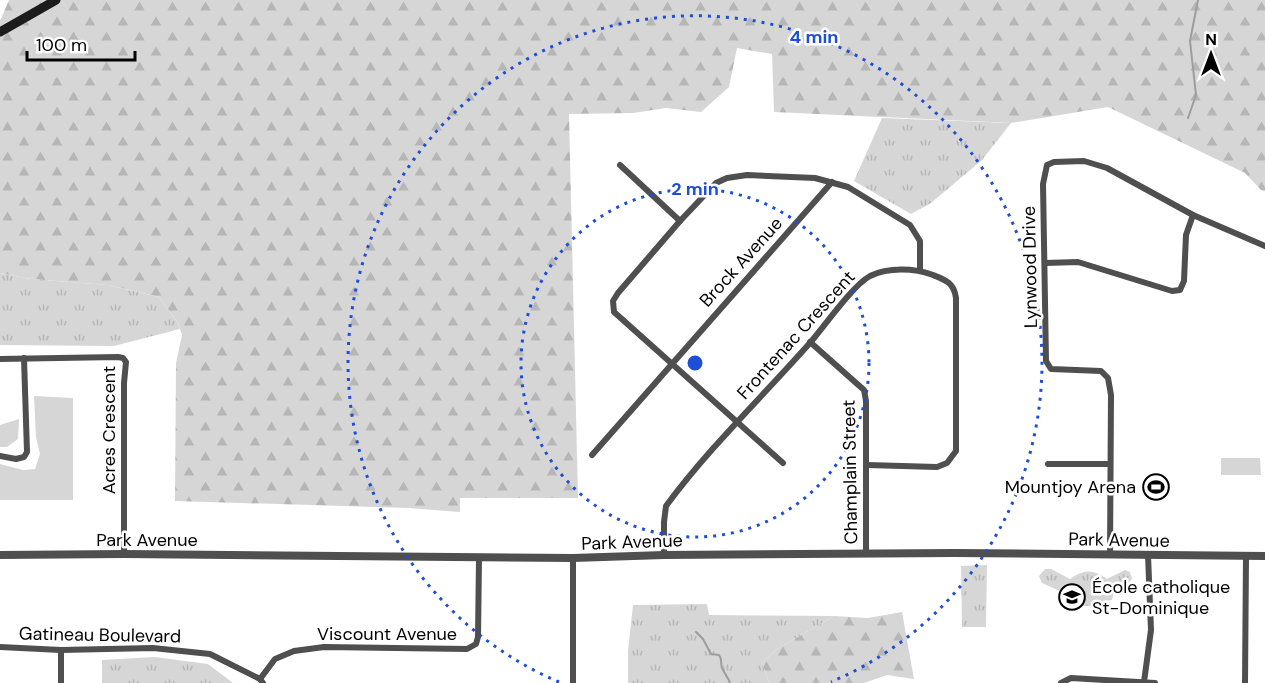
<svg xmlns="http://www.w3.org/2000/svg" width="1265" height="683" viewBox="0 0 1265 683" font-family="'DM Sans',sans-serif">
	<defs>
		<pattern id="forest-firs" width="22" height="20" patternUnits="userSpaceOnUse" patternTransform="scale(1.5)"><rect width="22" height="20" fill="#d6d6d6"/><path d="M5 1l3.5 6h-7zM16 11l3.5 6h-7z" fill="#b6b6b6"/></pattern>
		<pattern id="park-tufts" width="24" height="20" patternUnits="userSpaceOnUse" patternTransform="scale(1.5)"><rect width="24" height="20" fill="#d6d6d6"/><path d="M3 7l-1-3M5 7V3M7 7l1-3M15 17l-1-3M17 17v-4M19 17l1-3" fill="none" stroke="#b6b6b6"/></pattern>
	</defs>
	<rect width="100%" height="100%" fill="#fff"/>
	<g fill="#d6d6d6">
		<path d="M34,396L73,398V500H0V464L23,470L35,469L40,454L36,437Z"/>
		<path d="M19,419L18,439L7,447H0V425Z"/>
		<path d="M1221,458H1260L1261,475H1221Z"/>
	</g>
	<g fill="url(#forest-firs)">
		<path d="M9,0H1265V191L1261,190L1245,173L1108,107L1011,123L774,112L772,54L737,48L729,87L701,112L666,108L633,113L569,114L578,498H460V512L408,508L175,501L176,363L182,335L178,323L159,297L108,285L31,279L0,273V21Z"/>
		<path d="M902,612L914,679L887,675L864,683H769L762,663L777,649L834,616L868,618Z"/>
	</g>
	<g fill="url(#park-tufts)">
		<path d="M882,118L1011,123L982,160L931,203L911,214L854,181Z"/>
		<path d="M0,273L31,279L108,285L159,297L178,323L180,329L114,346L0,345Z"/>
		<path d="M987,565L986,627H962L961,566Z"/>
		<path d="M1045,569H1051L1070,579C1083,569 1094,569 1107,579L1125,570L1130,572L1132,579L1127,584L1114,590L1112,600L1102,601L1092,606H1066L1064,593L1042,583L1039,576Z"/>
		<path d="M707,604L709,615L834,616L777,649L762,663L769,683H628V651L633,605Z"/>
		<path d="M155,657L208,664L233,683H102V660Z"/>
	</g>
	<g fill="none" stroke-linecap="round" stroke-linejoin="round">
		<g stroke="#9d9d9d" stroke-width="2">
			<path d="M1188,118L1196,95L1190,41L1198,0"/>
			<path d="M696,632L703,639L711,654L719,655C723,660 720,663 722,668C724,673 728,677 730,683"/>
		</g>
		<g stroke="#4f4f4f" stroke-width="6">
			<path d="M620,165L680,221"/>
			<path d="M1045,263L1078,262L1172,291L1180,290L1184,281L1186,235L1193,215"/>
			<path d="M810,342L864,390L866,401V554"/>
			<path d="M0,359L118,357L123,358L126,362L124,383V554"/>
			<path d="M592,455L832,182"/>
			<path d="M0,456L16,459L24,457L27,452L24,358"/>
			<path d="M783,463L614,312L613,301L618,293L680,221L716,183L727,178L747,175L815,178L848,187L910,225L920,241V270"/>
			<path d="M1048,464H1109"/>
			<path d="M664,555V522L666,506C709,448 761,398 809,344C824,327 852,286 870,276C888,267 915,268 933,275C946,280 954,283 956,298V451L947,463L937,467L867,465"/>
			<path d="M1110,555L1111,395L1108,378L1101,371L1051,369L1046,361L1043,184L1047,165L1054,162L1084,161L1107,168L1193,215L1265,246"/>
			<path d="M0,647L61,650L153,648L210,654L260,679L263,683"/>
			<path d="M260,679L275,659L294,651L324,647L467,649L476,644L478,637L479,558"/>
			<path d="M1144,682L1151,630L1148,555"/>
			<path d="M61,683V650"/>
			<path d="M573,683V558"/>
			<path d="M1061,683L1071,678L1155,683"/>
			<path d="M1245,683L1246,556"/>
		</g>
		<path stroke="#4f4f4f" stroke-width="8" d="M0,555L124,554L573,558L664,555L955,553L1265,556"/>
		<path stroke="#1c1c1c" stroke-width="9" d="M0,32L56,0"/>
	</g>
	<g fill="none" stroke="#1d4ed8" stroke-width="3" stroke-dasharray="3 6">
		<circle cx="695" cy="363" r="174"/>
		<path d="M559 682A347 347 0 1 1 831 682"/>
	</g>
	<defs>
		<g id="stadium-ring" transform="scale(1.35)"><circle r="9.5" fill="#fff" stroke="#000" stroke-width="1.5"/><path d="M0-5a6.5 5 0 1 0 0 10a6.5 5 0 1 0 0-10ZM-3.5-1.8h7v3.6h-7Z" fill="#000"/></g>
		<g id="school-ring" transform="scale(1.35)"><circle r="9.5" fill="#fff" stroke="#000" stroke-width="1.5"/><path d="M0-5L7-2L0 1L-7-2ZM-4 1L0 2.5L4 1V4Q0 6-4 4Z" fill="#000"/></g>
	</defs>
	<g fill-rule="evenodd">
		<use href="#stadium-ring" x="1156" y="487"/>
		<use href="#school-ring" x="1072" y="597"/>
	</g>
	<g text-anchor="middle" stroke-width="5" stroke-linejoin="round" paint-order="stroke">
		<g font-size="18" fill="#000" stroke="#fff">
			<text transform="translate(741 262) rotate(-48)" y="6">Brock Avenue</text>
			<text transform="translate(1030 267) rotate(-91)" y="6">Lynwood Drive</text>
			<text transform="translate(796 335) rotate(-48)" y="6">Frontenac Crescent</text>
			<text transform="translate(109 430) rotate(-90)" y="6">Acres Crescent</text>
			<text transform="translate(850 472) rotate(-91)" y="6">Champlain Street</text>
			<text x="147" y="546">Park Avenue</text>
			<text transform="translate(1119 540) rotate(1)" y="6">Park Avenue</text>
			<text transform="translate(632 542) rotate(-2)" y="6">Park Avenue</text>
			<text x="387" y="640">Viscount Avenue</text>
			<text transform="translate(100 635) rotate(1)" y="6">Gatineau Boulevard</text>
		</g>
		<g font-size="18" fill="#000" stroke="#fff" text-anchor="end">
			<text x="1136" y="493">Mountjoy Arena</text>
			<text x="1092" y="593" text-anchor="start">École catholique<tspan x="1092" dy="21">St-Dominique</tspan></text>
		</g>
	</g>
	<circle cx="695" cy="363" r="9" fill="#1d4ed8" stroke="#fff" stroke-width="3"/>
	<g font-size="18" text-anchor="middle" font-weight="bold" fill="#1d4ed8" stroke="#fff" stroke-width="5" stroke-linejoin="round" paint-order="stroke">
		<text x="814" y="43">4 min</text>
		<text x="695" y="195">2 min</text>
	</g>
	<g transform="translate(1211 54)" stroke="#ffffff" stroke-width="4.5" paint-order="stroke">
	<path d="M0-4.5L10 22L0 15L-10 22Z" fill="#000000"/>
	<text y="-9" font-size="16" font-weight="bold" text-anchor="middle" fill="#000000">N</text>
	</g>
	<path d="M27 51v9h108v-9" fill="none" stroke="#000000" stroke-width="3"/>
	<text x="36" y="51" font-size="18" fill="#000000" stroke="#ffffff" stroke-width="4.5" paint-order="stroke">100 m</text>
</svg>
